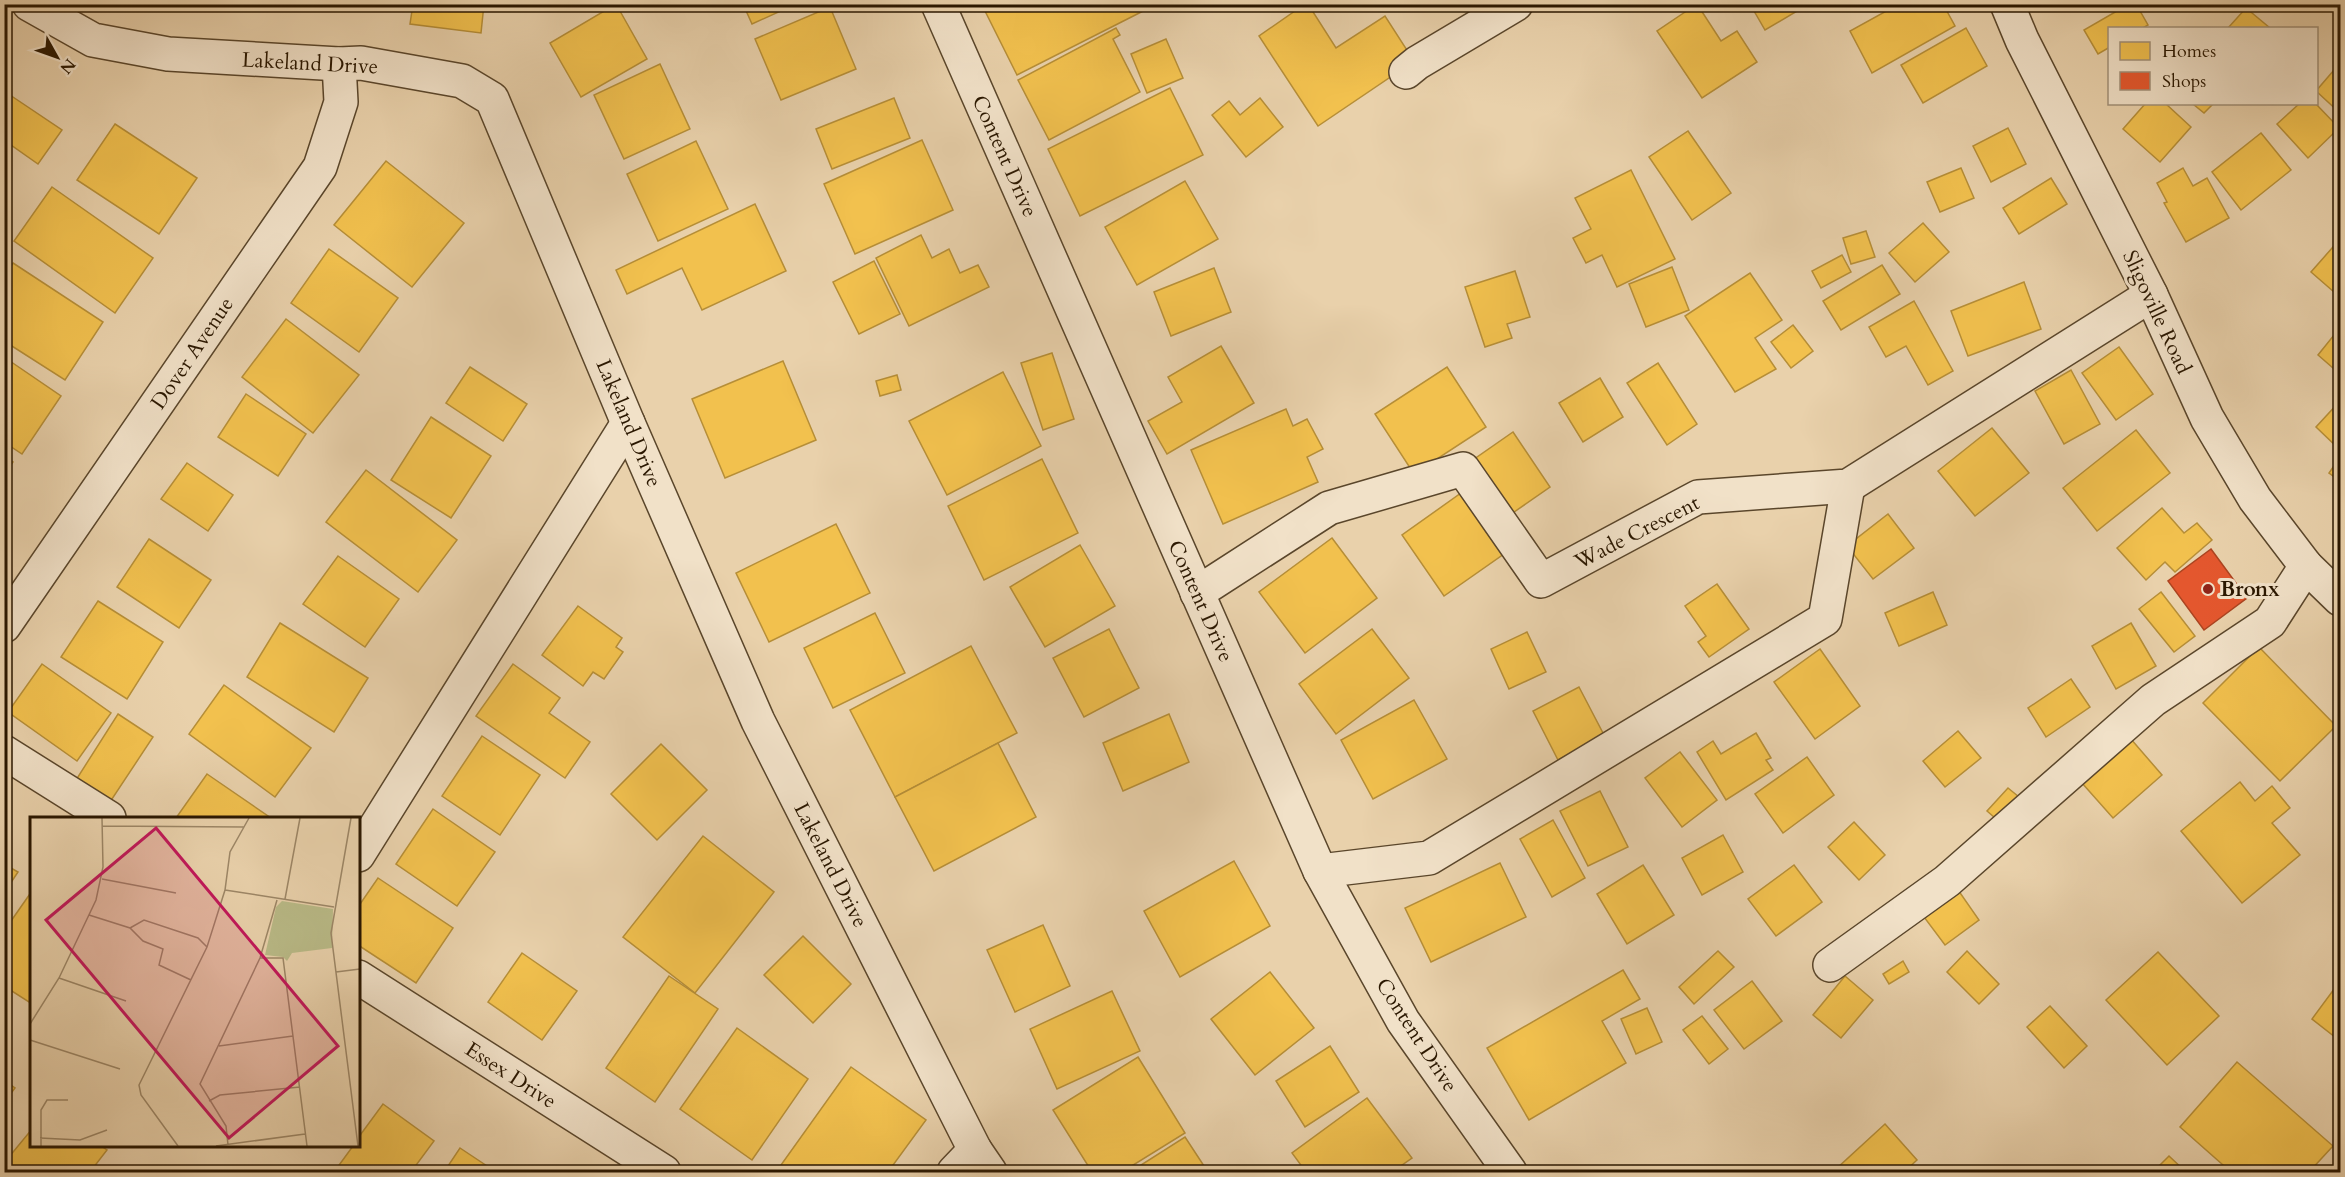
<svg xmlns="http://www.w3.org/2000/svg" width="2345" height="1177" viewBox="0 0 2345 1177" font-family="Cardo,serif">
	<rect width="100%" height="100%" fill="#e9d1ab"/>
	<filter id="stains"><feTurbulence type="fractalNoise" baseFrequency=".00333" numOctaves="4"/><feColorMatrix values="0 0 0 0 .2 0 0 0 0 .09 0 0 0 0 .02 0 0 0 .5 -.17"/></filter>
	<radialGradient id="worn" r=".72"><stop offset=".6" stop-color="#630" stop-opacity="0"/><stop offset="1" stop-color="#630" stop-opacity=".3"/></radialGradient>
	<g fill="#f2c14e" stroke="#b68e37" stroke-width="1.5">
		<path d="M413,4H484L481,33L410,24Z"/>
		<path d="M616,4L647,59L581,97L550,43Z"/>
		<path d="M743,4H796L752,24Z"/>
		<path d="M992,4H1157L1017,75L984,9Z"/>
		<path d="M1305,4H1308L1336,48L1385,16L1414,61L1318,126L1259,36Z"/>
		<path d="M1697,4L1721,41L1737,31L1757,62L1702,98L1657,31Z"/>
		<path d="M1750,4H1809L1765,30Z"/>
		<path d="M1899,4H1943L1955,26L1872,73L1850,31Z"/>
		<path d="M2129,4H2136L2148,25L2143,28H2110V47L2098,54L2084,30Z"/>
		<path d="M2158,4H2171L2165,11Z"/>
		<path d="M830,7L856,69L781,100L755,39Z"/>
		<path d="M2246,8L2270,28H2228Z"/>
		<path d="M1116,28L1120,35L1113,39L1140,92L1049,140L1018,80Z"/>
		<path d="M1966,28L1987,66L1923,103L1901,65Z"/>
		<path d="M1166,39L1183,78L1147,93L1131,54Z"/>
		<path d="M2340,63V113L2316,91Z"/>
		<path d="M660,64L690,129L624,159L594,95Z"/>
		<path d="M1170,88L1203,155L1080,216L1048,149Z"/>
		<path d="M4,91L62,130L38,164L4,140Z"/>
		<path d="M894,98L910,138L832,169L816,129Z"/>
		<path d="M1260,98L1283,127L1246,157L1212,115L1229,101L1240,115Z"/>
		<path d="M2145,104H2166L2191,127L2160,162L2123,129Z"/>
		<path d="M2193,104H2213L2204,113Z"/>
		<path d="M2299,104H2316L2339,128L2308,158L2277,124Z"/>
		<path d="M115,124L197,178L159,234L77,180Z"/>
		<path d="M2008,128L2026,164L1991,182L1973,146Z"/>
		<path d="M1688,131L1731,193L1692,220L1649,157Z"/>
		<path d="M2261,133L2291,170L2241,210L2212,172Z"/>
		<path d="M922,140L953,210L855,254L824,184Z"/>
		<path d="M696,141L728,209L658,241L627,174Z"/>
		<path d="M386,161L464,223L412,287L334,225Z"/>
		<path d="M1961,168L1974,198L1940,212L1927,182Z"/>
		<path d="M2183,168L2193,186L2207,178L2229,218L2186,242L2164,203L2167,202L2157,183Z"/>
		<path d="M1631,170L1675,259L1617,287L1602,255L1586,263L1573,238L1591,229L1575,198Z"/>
		<path d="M2051,178L2067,204L2019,234L2003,208Z"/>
		<path d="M1185,181L1218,239L1137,285L1105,227Z"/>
		<path d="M52,187L153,258L115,313L14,241Z"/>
		<path d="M755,204L786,271L702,310L682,268L627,294L616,270Z"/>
		<path d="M1923,223L1949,252L1915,282L1889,253Z"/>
		<path d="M1866,231L1875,257L1851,264L1843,238Z"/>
		<path d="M921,235L932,258L949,249L960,273L978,265L989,287L909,326L876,258Z"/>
		<path d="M2340,239V285L2334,292L2311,272Z"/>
		<path d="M329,249L398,298L359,352L291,303Z"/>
		<path d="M1842,255L1851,272L1821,288L1812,271Z"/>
		<path d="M874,261L900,314L859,334L833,282Z"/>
		<path d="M13,263L103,322L65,380L4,341V277Z"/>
		<path d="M1882,265L1900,294L1841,330L1823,301Z"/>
		<path d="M1672,267L1689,310L1646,327L1629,284Z"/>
		<path d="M1214,268L1231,312L1171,336L1154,292Z"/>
		<path d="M1515,271L1530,317L1507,324L1512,338L1485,347L1465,287Z"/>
		<path d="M1750,273L1782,320L1755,338L1776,369L1735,392L1685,316Z"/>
		<path d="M2024,282L2041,329L1968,356L1951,311Z"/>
		<path d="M1914,301L1953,371L1928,385L1906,346L1886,357L1869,327Z"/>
		<path d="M286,319L359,375L313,433L242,377Z"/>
		<path d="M1793,325L1813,351L1791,368L1771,342Z"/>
		<path d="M2334,335L2340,341V374L2318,355Z"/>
		<path d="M1221,346L1254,403L1167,454L1148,421L1182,402L1168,377Z"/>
		<path d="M2119,347L2153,394L2116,420L2082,373Z"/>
		<path d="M1052,353L1074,419L1043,430L1021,363Z"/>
		<path d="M4,357L61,396L22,454L4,442Z"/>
		<path d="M783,361L816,440L725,478L692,399Z"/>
		<path d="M1658,363L1697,424L1667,445L1627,383Z"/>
		<path d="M470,367L527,404L503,441L446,403Z"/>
		<path d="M1447,367L1486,427L1414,474L1375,414Z"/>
		<path d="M2071,370L2100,424L2064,444L2035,391Z"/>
		<path d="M1003,372L1041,446L947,495L909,421Z"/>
		<path d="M897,375L901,390L880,396L876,381Z"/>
		<path d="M1600,378L1623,417L1583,442L1559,403Z"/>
		<path d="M246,394L306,434L278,476L218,437Z"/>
		<path d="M2340,401V445L2338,448L2316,427Z"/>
		<path d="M1286,409L1293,426L1307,419L1323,449L1307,457L1318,482L1223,524L1191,450Z"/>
		<path d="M431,417L491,456L451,518L391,480Z"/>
		<path d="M1992,428L2029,473L1975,516L1938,471Z"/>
		<path d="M2136,430L2170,473L2097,531L2063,488Z"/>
		<path d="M1513,432L1550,487L1507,517L1470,462Z"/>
		<path d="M4,456L13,462L4,475Z"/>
		<path d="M2340,457V481L2329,473Z"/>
		<path d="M1042,459L1078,533L984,580L948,506Z"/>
		<path d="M187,463L233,495L208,531L161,499Z"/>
		<path d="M366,470L457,540L418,592L326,522Z"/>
		<path d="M1468,488L1511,549L1444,596L1402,535Z"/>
		<path d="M2162,508L2184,533L2197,523L2212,540L2175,572L2165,562L2146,580L2117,548Z"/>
		<path d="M1888,514L1914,548L1873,579L1847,546Z"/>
		<path d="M836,524L870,593L769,642L736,573Z"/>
		<path d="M1332,538L1377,598L1305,653L1259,592Z"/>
		<path d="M149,539L211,580L179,628L117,587Z"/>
		<path d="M1080,545L1115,606L1045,647L1010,587Z"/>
		<path d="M338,556L399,599L365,647L303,604Z"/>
		<path d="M1717,584L1749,629L1709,657L1698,642L1706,636L1685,606Z"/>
		<path d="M1933,592L1947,625L1899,646L1885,613Z"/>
		<path d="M2161,592L2195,636L2174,652L2139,609Z"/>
		<path d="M98,601L163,642L127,699L61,657Z"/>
		<path d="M578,606L622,638L616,647L623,652L604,679L593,672L583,686L542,655Z"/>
		<path d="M875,613L905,673L833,708L804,648Z"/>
		<path d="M280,623L368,678L334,732L247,677Z"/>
		<path d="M2131,623L2156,666L2116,689L2092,646Z"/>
		<path d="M1109,629L1139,688L1084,717L1053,658Z"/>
		<path d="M1372,629L1409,678L1336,734L1299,684Z"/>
		<path d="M1527,632L1546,672L1509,689L1491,649Z"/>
		<path d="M971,646L1017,733L895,797L850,710Z"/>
		<path d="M2259,647L2336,726L2280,781L2203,703Z"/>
		<path d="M1820,649L1860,706L1815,739L1774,682Z"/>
		<path d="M42,664L111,713L77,761L8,712Z"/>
		<path d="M513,664L560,698L549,713L590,742L565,778L476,716Z"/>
		<path d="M2071,679L2090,707L2046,737L2028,708Z"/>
		<path d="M224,685L311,748L275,797L189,734Z"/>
		<path d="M1579,687L1604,735L1558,760L1533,711Z"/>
		<path d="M1414,700L1447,759L1373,799L1341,740Z"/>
		<path d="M118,714L153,737L110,802L76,780Z"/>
		<path d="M1169,714L1189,762L1123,791L1103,743Z"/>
		<path d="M1958,731L1981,758L1945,787L1923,761Z"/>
		<path d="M2124,731L2162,775L2113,818L2074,774Z"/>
		<path d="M1756,733L1771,758L1766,760L1773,770L1726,800L1697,752L1713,741L1721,754Z"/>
		<path d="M482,736L540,775L500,835L442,796Z"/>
		<path d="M998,743L1036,817L934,871L895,797Z"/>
		<path d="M661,744L707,790L657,840L611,794Z"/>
		<path d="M1680,752L1717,800L1682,827L1645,778Z"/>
		<path d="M1807,757L1834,795L1783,833L1755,794Z"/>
		<path d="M207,774L271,818H176Z"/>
		<path d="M2240,782L2255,801L2272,786L2290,808L2272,823L2300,855L2242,903L2181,831Z"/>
		<path d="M2008,788L2024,801L2002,824L1987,811Z"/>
		<path d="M1600,791L1628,847L1588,866L1560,811Z"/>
		<path d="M433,809L495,852L457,906L396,864Z"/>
		<path d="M1553,820L1585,878L1552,897L1520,839Z"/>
		<path d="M1854,822L1885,855L1859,880L1828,847Z"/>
		<path d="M1723,835L1743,872L1702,895L1682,858Z"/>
		<path d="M703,836L774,892L695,993L623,937Z"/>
		<path d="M1234,861L1270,926L1180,977L1144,911Z"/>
		<path d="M1500,863L1526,917L1431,962L1405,908Z"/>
		<path d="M4,864L18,872L4,893Z"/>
		<path d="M1643,865L1674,915L1627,944L1597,894Z"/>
		<path d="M1794,865L1822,902L1776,936L1748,899Z"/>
		<path d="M378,878L453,928L416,983L358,945V907Z"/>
		<path d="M1956,887L1979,920L1945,945L1921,913Z"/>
		<path d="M32,891V1004L4,986V931Z"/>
		<path d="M1043,925L1070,986L1015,1012L987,950Z"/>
		<path d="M803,936L851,984L813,1023L764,975Z"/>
		<path d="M1718,951L1734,967L1694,1004L1679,987Z"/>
		<path d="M1967,951L1999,984L1979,1004L1947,972Z"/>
		<path d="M2158,952L2219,1016L2167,1065L2106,1000Z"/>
		<path d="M522,953L577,991L542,1040L488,1002Z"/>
		<path d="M1903,961L1909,972L1889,984L1883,974Z"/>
		<path d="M1623,970L1640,999L1602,1021L1626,1063L1529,1120L1487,1048Z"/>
		<path d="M1270,972L1314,1028L1255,1075L1211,1019Z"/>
		<path d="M669,976L718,1009L655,1102L606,1068Z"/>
		<path d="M1845,976L1873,1000L1841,1038L1813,1015Z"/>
		<path d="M1752,981L1782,1021L1744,1049L1714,1010Z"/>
		<path d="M2340,981V1041L2312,1019Z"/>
		<path d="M1112,991L1140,1051L1057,1089L1030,1029Z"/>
		<path d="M2050,1006L2087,1046L2064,1068L2027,1027Z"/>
		<path d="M1647,1008L1662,1042L1636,1054L1621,1019Z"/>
		<path d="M1702,1016L1728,1049L1709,1064L1683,1030Z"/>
		<path d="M737,1028L808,1079L752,1160L680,1109Z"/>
		<path d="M1330,1046L1359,1092L1305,1127L1276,1081Z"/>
		<path d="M1138,1057L1185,1133L1122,1172H1092L1053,1110Z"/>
		<path d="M2237,1062L2333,1146L2309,1172H2231L2180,1127Z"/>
		<path d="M851,1067L926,1120L888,1172H776Z"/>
		<path d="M4,1080L15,1088L4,1103Z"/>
		<path d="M1367,1098L1412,1158L1392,1172H1306L1292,1153Z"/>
		<path d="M383,1104L434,1141L411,1172H334L353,1146H358V1138Z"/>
		<path d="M1885,1124L1917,1160L1904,1172H1838L1835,1170Z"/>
		<path d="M32,1129V1146H101L107,1150L90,1172H8L4,1170V1163Z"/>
		<path d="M1185,1137L1208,1172H1130Z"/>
		<path d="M460,1148L496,1172H444Z"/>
		<path d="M2169,1156L2186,1172H2153Z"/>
	</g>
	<path fill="#e4572e" stroke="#ac4420" stroke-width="1.5" d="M2211,549L2247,598L2204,630L2168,581Z"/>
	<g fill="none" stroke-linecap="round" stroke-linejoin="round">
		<g stroke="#5a462b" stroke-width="36">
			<g id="minor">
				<path d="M29,4L93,40L168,54L339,64L361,63L462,81L492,99L628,423L758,721L975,1150L990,1172"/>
				<path d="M938,4L1320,871L1403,1021L1510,1172"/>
				<path d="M1406,72L1417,63L1516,4"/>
				<path d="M1197,593L1329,508L1463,469L1541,581L1698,497L1848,486L2151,295"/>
				<path d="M4,626L320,167L341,102L339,64"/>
				<path d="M4,752L109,818"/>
				<path d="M358,855L628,423"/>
				<path d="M1320,871L1429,858L1825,619L1848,486"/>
				<path d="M1830,965L1947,881L2153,700L2270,622L2306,566"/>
				<path d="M358,977L664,1172"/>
				<path d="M954,1172L975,1150"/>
			</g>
		</g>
		<g stroke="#5a462b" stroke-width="36">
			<path id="tertiary" d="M2007,4L2022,40L2151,295L2207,418L2255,499L2306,566L2340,599"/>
		</g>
		<use href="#minor" stroke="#f1e1c8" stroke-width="33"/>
		<use href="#tertiary" stroke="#f1e1c8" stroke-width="33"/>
	</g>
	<circle fill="#8f2418" stroke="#f1e1c8" stroke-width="2" cx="2208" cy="589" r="6"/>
	<g text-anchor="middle" stroke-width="6" stroke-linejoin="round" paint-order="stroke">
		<g font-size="21" fill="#2a1700" stroke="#f1e1c8">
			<text transform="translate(310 63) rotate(3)" y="7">Lakeland Drive</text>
			<text transform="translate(1005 156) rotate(66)" y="7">Content Drive</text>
			<text transform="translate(2157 312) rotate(65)" y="7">Sligoville Road</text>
			<text transform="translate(192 353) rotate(-56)" y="7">Dover Avenue</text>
			<text transform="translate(629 423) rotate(67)" y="7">Lakeland Drive</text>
			<text transform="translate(1637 532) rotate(-27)" y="7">Wade Crescent</text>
			<text transform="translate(1201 601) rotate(66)" y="7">Content Drive</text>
			<text transform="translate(831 865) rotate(63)" y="7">Lakeland Drive</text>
			<text transform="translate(1417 1035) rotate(57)" y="7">Content Drive</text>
			<text transform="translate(511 1075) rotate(33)" y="7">Essex Drive</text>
		</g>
		<g font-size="21" font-weight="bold" fill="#2a1700" stroke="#f1e1c8" text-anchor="start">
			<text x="2220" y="596">Bronx</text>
		</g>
	</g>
	<g transform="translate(30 817)">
		<rect width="330" height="330" fill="#e9d1ab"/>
		<path d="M252,84L303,92L302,131L262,136L257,144L253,140L235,138L246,90Z" fill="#b9ba87"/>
		<path fill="none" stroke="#9d8767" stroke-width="1.5" d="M321,1L301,116L328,329M72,9L214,10M72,62L146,76M195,73L304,90M255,82L270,1M59,98L100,111L113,124L133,132L129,148L161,163M100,111L114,103L168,121L177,130M230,141H253L277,329M306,155L330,152M29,161L96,184M0,207L29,161L66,83L73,50L72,1M0,223L90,252M189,229L263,219M179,284L190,278L270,270M10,321L50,323L77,313M198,328L196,309L170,267L230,141L247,83M11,329V293L17,283H38M148,329L111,278L109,268L177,130L195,73L200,35L219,1M186,329L275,317"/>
		<path fill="#c2185b" fill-opacity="0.15" stroke="#c2185b" stroke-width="3" d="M126,11L308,229L199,321L16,103Z"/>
		<rect width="330" height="330" fill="none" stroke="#2a1700" stroke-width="3"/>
	</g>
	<rect width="2345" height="1177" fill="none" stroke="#e9d1ab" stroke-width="24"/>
	<rect x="6" y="6" width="2333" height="1165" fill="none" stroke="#2a1700" stroke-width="3"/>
	<rect x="12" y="12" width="2321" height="1153" fill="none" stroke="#2a1700" stroke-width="1.5"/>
	<rect x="2108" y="27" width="210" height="78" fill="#f1e1c8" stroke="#a19078" stroke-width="1.5"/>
	<rect x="2120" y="42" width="30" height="18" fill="#f2c14e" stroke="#a19078" stroke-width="1.5"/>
	<text x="2162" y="57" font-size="18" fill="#2a1700">Homes</text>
	<rect x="2120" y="72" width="30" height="18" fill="#e4572e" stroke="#a19078" stroke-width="1.5"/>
	<text x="2162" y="87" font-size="18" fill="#2a1700">Shops</text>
	<g transform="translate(57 57) rotate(130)" stroke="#f1e1c8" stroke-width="4.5" paint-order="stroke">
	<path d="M0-4.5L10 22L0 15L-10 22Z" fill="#2a1700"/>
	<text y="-9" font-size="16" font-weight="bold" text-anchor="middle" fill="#2a1700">N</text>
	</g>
	<rect width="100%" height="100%" filter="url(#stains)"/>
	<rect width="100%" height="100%" fill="url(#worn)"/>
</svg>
